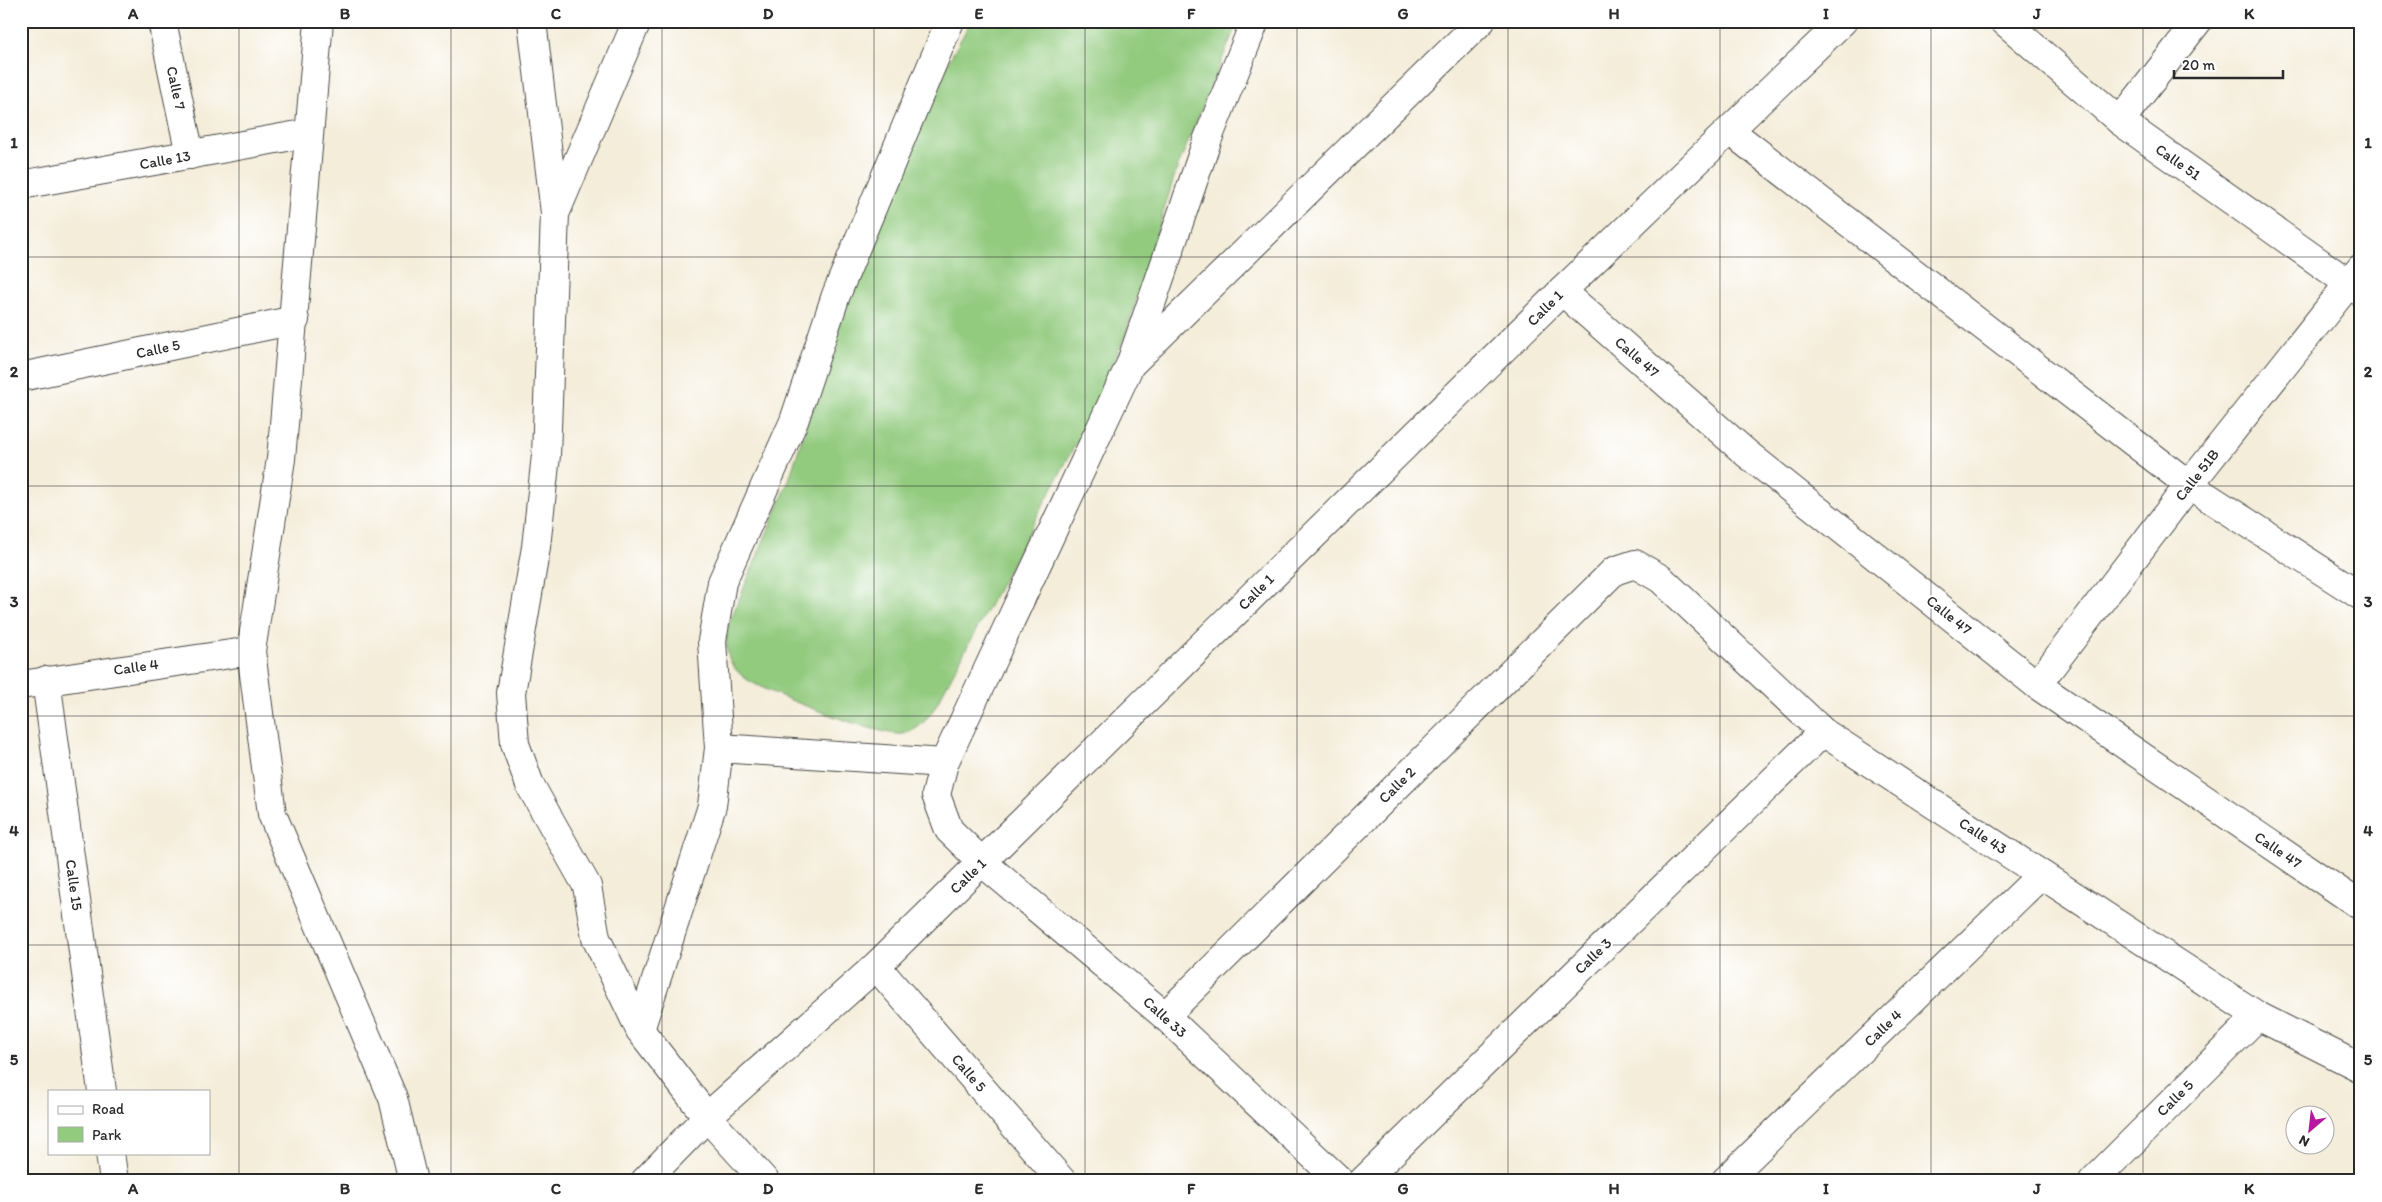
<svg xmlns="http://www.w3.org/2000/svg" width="2382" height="1202" viewBox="0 0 2382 1202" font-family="Itim,sans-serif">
	<rect width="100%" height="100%" fill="#fff"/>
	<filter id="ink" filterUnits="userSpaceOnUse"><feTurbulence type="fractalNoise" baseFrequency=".02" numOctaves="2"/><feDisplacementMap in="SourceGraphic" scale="10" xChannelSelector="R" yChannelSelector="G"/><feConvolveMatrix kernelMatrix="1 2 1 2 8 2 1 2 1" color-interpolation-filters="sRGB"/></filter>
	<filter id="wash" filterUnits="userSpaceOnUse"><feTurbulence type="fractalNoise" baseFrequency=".0096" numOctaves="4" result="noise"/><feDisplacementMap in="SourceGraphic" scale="20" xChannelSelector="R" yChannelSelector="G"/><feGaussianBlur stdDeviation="1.12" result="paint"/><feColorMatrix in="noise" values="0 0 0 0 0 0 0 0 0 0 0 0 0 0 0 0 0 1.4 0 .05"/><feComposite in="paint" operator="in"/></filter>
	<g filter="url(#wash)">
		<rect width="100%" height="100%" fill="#f4edda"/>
		<path fill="#92ca7e" stroke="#5e7a54" d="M971,21H1238L1176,171L1126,333L1080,436L934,709C924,722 919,730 903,734C884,738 761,691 745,678C725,663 724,645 729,623L788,483L836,332L944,70Z"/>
	</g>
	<g filter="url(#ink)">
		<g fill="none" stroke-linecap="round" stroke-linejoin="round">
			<g stroke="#494845" stroke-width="30">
				<g id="minor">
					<path d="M162,21L190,155"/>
					<path d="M319,21L281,459L251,651L272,814L393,1098L413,1181"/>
					<path d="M532,21L555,213"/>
					<path d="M637,21L555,214L546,455L536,547L511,693L515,744L530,785L587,886L596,938L640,1030L707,1117L765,1181"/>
					<path d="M1255,21L1207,141L1130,365L944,763L936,795L949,830L982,862L1165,1016L1340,1181"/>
					<path d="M2004,21L2120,121L2361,292"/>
					<path d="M2120,121L2198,21"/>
					<path d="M1730,131L2189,485L2361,596"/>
					<path d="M21,185L309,133"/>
					<path d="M1562,291L1746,453L2037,685L2361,906"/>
					<path d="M1133,362L1481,21"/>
					<path d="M21,377L295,320"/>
					<path d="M46,680L102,1091"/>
					<path d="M21,685L251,651"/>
					<path d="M2037,685L2189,485L2361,268"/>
					<path d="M719,748L944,763"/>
					<path d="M876,966L1062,1181"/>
					<path d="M1165,1016L1614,571L1635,564L1661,579L1823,732L2258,1016L2361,1068"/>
					<path d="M640,1030L712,806L719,748L712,641L722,582L794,421L836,295L950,21"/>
					<path d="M110,1153L114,1181"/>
					<path d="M645,1181L707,1117L876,966L1562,291L1843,21"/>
					<path d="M1363,1181L1823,732"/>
					<path d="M1725,1181L2041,875"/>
					<path d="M2093,1181L2258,1016"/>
				</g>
			</g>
			<use href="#minor" stroke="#fff" stroke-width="28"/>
		</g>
	</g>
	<path fill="none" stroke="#2b2b2b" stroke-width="1" stroke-opacity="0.55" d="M239,21V1181M451,21V1181M662,21V1181M874,21V1181M1085,21V1181M1297,21V1181M1508,21V1181M1720,21V1181M1931,21V1181M2143,21V1181M21,257H2361M21,486H2361M21,716H2361M21,945H2361"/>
	<g text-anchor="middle" stroke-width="4" stroke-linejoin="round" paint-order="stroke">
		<g font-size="15" fill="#2b2b2b" stroke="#fff">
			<text transform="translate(176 88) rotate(78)" y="5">Calle 7</text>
			<text transform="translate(165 160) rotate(-10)" y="5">Calle 13</text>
			<text transform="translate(2178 162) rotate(35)" y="5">Calle 51</text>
			<text transform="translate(1545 308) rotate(-45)" y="5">Calle 1</text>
			<text transform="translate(158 349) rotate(-12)" y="5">Calle 5</text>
			<text transform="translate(1637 357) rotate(41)" y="5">Calle 47</text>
			<text transform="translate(2197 475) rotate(-52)" y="5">Calle 51B</text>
			<text transform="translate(1256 592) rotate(-45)" y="5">Calle 1</text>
			<text transform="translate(1949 615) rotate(39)" y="5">Calle 47</text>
			<text transform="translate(136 667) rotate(-8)" y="5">Calle 4</text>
			<text transform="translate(1397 785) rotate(-45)" y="5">Calle 2</text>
			<text transform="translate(1983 836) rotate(33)" y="5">Calle 43</text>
			<text transform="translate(2278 850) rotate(34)" y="5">Calle 47</text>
			<text transform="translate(968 876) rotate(-44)" y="5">Calle 1</text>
			<text transform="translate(74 885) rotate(82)" y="5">Calle 15</text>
			<text transform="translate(1593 956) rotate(-44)" y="5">Calle 3</text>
			<text transform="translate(1165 1017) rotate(42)" y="5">Calle 33</text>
			<text transform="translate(1883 1028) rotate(-44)" y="5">Calle 4</text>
			<text transform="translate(969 1073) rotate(49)" y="5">Calle 5</text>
			<text transform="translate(2175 1098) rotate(-45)" y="5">Calle 5</text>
		</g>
	</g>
	<rect width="2382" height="1202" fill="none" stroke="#fff" stroke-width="55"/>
	<rect x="48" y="1090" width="162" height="65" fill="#ffffff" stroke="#aaaaaa"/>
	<rect x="58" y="1106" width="25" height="8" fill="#ffffff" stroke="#aaaaaa"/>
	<text x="92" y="1114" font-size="15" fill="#2b2b2b">Road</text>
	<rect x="58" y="1127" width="25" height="15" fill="#92ca7e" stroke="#aaaaaa"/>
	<text x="92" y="1140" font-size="15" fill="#2b2b2b">Park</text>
	<g transform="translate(2310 1130) rotate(208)"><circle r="24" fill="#ffffff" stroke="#aaaaaa"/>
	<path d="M0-4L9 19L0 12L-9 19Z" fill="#b5179e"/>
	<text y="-8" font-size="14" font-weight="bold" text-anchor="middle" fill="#2b2b2b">N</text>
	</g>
	<path d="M2174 70v8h109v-8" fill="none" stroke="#2b2b2b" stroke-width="2.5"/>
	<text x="2182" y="70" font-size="15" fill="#2b2b2b" stroke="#ffffff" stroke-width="4" paint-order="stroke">20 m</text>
	<rect x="28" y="28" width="2326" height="1146" fill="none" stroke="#2b2b2b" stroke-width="2"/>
	<g font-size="16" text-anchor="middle" font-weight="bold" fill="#2b2b2b">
		<text x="133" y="19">A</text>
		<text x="345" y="19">B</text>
		<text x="556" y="19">C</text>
		<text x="768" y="19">D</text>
		<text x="979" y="19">E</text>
		<text x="1191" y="19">F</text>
		<text x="1403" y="19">G</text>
		<text x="1614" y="19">H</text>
		<text x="1826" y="19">I</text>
		<text x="2037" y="19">J</text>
		<text x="2249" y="19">K</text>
		<text x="14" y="148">1</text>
		<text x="2368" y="148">1</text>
		<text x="14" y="377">2</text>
		<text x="2368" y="377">2</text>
		<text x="14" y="607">3</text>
		<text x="2368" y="607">3</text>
		<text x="14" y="836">4</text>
		<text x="2368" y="836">4</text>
		<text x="14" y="1065">5</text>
		<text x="2368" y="1065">5</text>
		<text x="133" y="1194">A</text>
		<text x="345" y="1194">B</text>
		<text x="556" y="1194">C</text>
		<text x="768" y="1194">D</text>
		<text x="979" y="1194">E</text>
		<text x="1191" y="1194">F</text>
		<text x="1403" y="1194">G</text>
		<text x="1614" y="1194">H</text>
		<text x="1826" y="1194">I</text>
		<text x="2037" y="1194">J</text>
		<text x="2249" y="1194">K</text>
	</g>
</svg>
